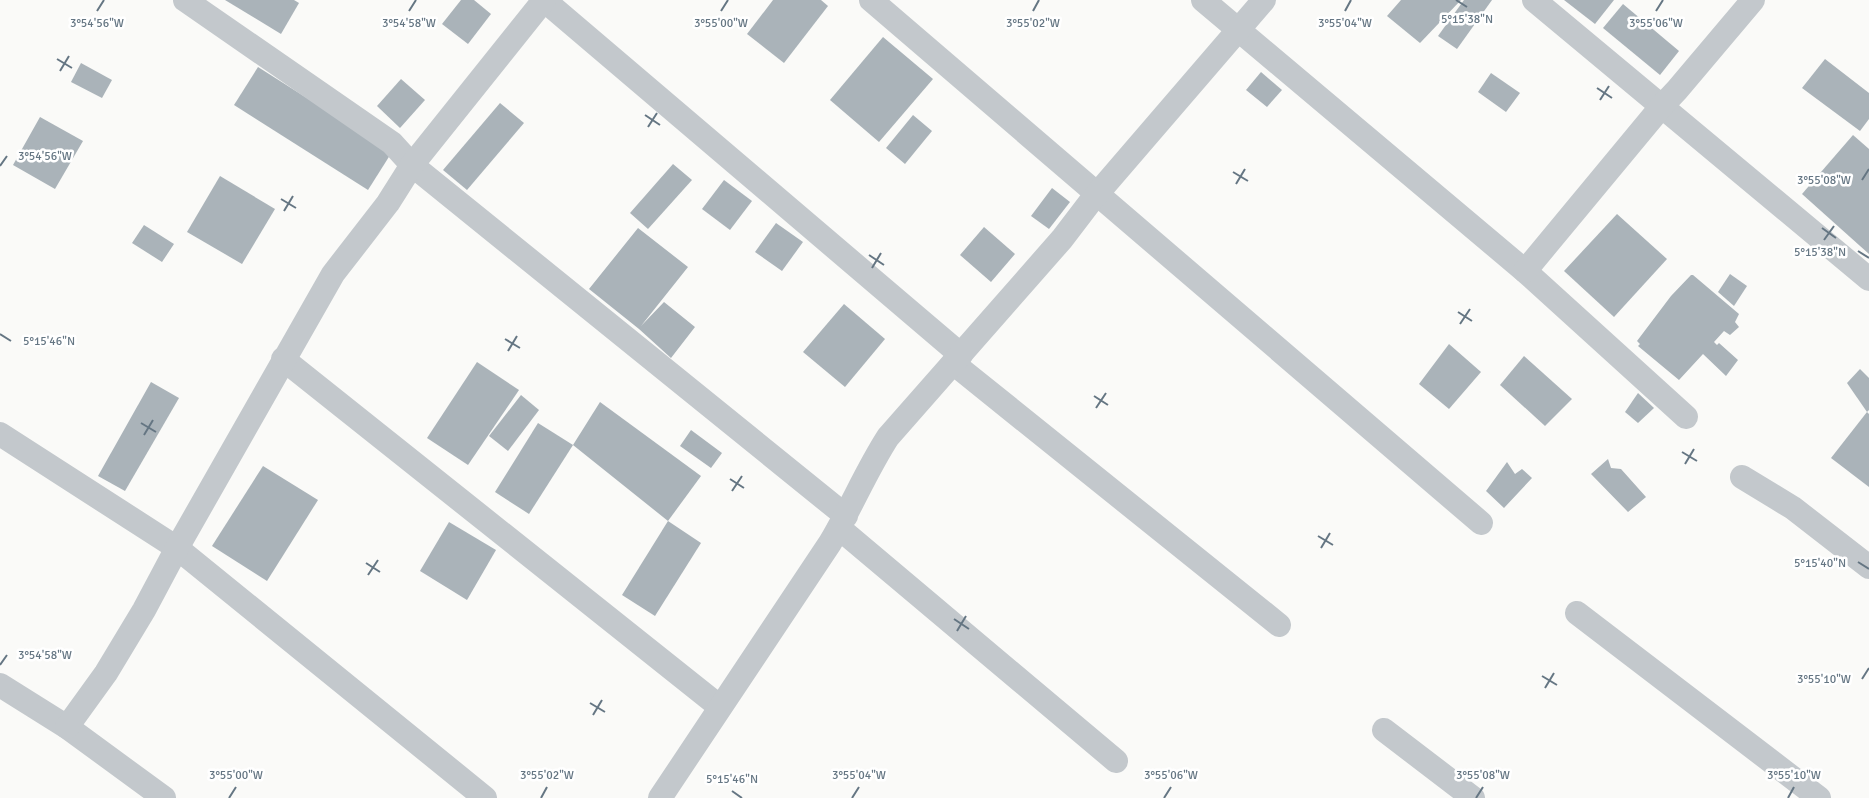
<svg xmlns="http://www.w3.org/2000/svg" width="1869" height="798" viewBox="0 0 1869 798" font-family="Signika,sans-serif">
	<rect width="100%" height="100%" fill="#fafaf8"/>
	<g fill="#aab3b9">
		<path d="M225,0H294L299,3L281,34Z"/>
		<path d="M461,0H474L491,14L468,44L442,24Z"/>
		<path d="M773,0H821L828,6L784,63L747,34Z"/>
		<path d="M1401,0H1461L1420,43L1387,16Z"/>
		<path d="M1464,0H1492L1457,49L1438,36Z"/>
		<path d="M1564,0H1614L1595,24Z"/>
		<path d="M1623,4L1679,51L1660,75L1603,28Z"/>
		<path d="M883,37L933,79L879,142L830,100Z"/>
		<path d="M1825,59L1869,93V119L1860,131L1802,88Z"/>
		<path d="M81,63L112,80L102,98L71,82Z"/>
		<path d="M258,67L392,152L368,190L234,105Z"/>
		<path d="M1261,72L1282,90L1267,107L1246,90Z"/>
		<path d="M1491,73L1520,93L1506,112L1478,92Z"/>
		<path d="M401,79L425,100L400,128L377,106Z"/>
		<path d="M500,103L524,123L467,190L443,170Z"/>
		<path d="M913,115L932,131L905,164L886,148Z"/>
		<path d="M40,117L83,141L55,189L13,165Z"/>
		<path d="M1853,135L1869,149V254L1802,194Z"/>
		<path d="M673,164L692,180L648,229L630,213Z"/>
		<path d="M220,176L275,209L242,264L187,232Z"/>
		<path d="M724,180L752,201L730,230L702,209Z"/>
		<path d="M1052,188L1070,202L1049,229L1031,216Z"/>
		<path d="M1617,214L1667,259L1614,317L1564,271Z"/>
		<path d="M776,223L803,242L782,271L755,252Z"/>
		<path d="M144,225L174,244L162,262L132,243Z"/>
		<path d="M984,227L1015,254L991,282L960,255Z"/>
		<path d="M638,228L688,267L641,326L664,302L695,327L671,358L639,329L589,289Z"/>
		<path d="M1730,274L1747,286L1734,306L1718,292Z"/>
		<path d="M1691,275H1693L1739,314L1735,322L1739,327L1730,335L1724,331L1714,342L1717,345L1719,343L1738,360L1726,376L1703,354L1679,380L1638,346L1640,344L1637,341L1671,296Z"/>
		<path d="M844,304L885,339L845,387L803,352Z"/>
		<path d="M1449,344L1481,372L1449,409L1419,384Z"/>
		<path d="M1524,356L1572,399L1545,426L1500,385Z"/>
		<path d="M477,362L519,390L468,465L427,438Z"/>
		<path d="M1860,369L1869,378V410L1867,412L1847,383Z"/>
		<path d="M151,382L179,398L125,491L98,476Z"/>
		<path d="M1638,393L1654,408L1638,423L1625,412Z"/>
		<path d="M521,395L539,410L508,451L489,436Z"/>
		<path d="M600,402L701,476L668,521L573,445Z"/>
		<path d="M1867,412L1869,414V487L1831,458Z"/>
		<path d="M538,423L573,445L529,514L495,492Z"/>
		<path d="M691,430L722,453L711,468L680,446Z"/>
		<path d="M1608,459L1611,468L1621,469L1646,497L1628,512L1591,474Z"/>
		<path d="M1507,462L1515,474L1522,469L1532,478L1504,508L1486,491Z"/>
		<path d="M263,466L318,500L267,581L212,546Z"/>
		<path d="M668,521L701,543L655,616L622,595Z"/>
		<path d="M449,522L496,550L467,600L420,571Z"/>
	</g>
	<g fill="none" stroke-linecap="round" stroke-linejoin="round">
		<g stroke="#c3c8cc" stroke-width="24">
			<path d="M185,0L392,143L412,165L846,516"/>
			<path d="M544,0L961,355"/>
			<path d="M871,0L1481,523"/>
			<path d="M1203,0L1525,271L1686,417"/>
			<path d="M1534,0L1869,279"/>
			<path d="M1525,271L1661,107L1677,90L1753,0"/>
			<path d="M283,359L720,707"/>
			<path d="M953,363L1279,625"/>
			<path d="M0,434L177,548L485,798"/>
			<path d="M1742,477L1793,508L1869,567"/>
			<path d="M839,528L1116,761"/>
			<path d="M1577,613L1819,798"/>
			<path d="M0,685L67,727L164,798"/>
			<path d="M67,727L106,673L144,610L177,548L333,274L388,203L412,165L544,0"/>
			<path d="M1384,730L1473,798"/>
			<path d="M660,798L830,543C851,508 866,471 888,437L1062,239L1091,201L1264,0"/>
		</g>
	</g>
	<path fill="none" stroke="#657683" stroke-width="2" d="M1456,0L1467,7M97,11L104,0M409,11L416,0M721,11L728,0M1033,11L1039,0M1345,11L1351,0M1656,11L1663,0M57,59L72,68M60,71L69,56M1597,88L1612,98M1600,100L1609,86M645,115L660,125M648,127L657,113M0,166L7,156M1233,172L1248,181M1862,180L1869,169M1236,184L1245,169M281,199L296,208M284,211L293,196M1822,228L1836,238M1824,240L1834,226M1858,251L1869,258M869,255L884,265M872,268L881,253M1458,312L1472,321M1460,324L1470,309M0,334L11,341M505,339L520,348M508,351L517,336M1094,396L1108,405M1096,408L1106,393M141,423L156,432M144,435L153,420M1682,452L1697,461M1685,464L1694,449M730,479L744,488M732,491L742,476M1318,536L1333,545M1321,548L1330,533M1858,562L1869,569M366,563L380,572M368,575L378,560M954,619L969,629M957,631L966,616M0,665L7,655M1542,676L1557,685M1862,679L1869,668M1545,688L1554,673M590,703L605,712M593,715L602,700M732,791L742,798M229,798L236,787M541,798L547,787M852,798L859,787M1164,798L1171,787M1476,798L1483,787M1788,798L1794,787"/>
	<g font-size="12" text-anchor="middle" fill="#657683" stroke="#fff" stroke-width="5" stroke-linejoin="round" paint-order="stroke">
		<text x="1467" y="23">5°15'38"N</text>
		<text x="97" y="27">3°54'56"W</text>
		<text x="409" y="27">3°54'58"W</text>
		<text x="721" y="27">3°55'00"W</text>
		<text x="1033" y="27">3°55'02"W</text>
		<text x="1345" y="27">3°55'04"W</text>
		<text x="1656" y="27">3°55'06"W</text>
		<text x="45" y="160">3°54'56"W</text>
		<text x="1824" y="184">3°55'08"W</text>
		<text x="1820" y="256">5°15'38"N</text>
		<text x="49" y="345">5°15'46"N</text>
		<text x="1820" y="567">5°15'40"N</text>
		<text x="45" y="659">3°54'58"W</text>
		<text x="1824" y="683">3°55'10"W</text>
		<text x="236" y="779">3°55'00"W</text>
		<text x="547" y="779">3°55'02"W</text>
		<text x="859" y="779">3°55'04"W</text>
		<text x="1171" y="779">3°55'06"W</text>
		<text x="1483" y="779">3°55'08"W</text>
		<text x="1794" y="779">3°55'10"W</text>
		<text x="732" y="783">5°15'46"N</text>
	</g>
</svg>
